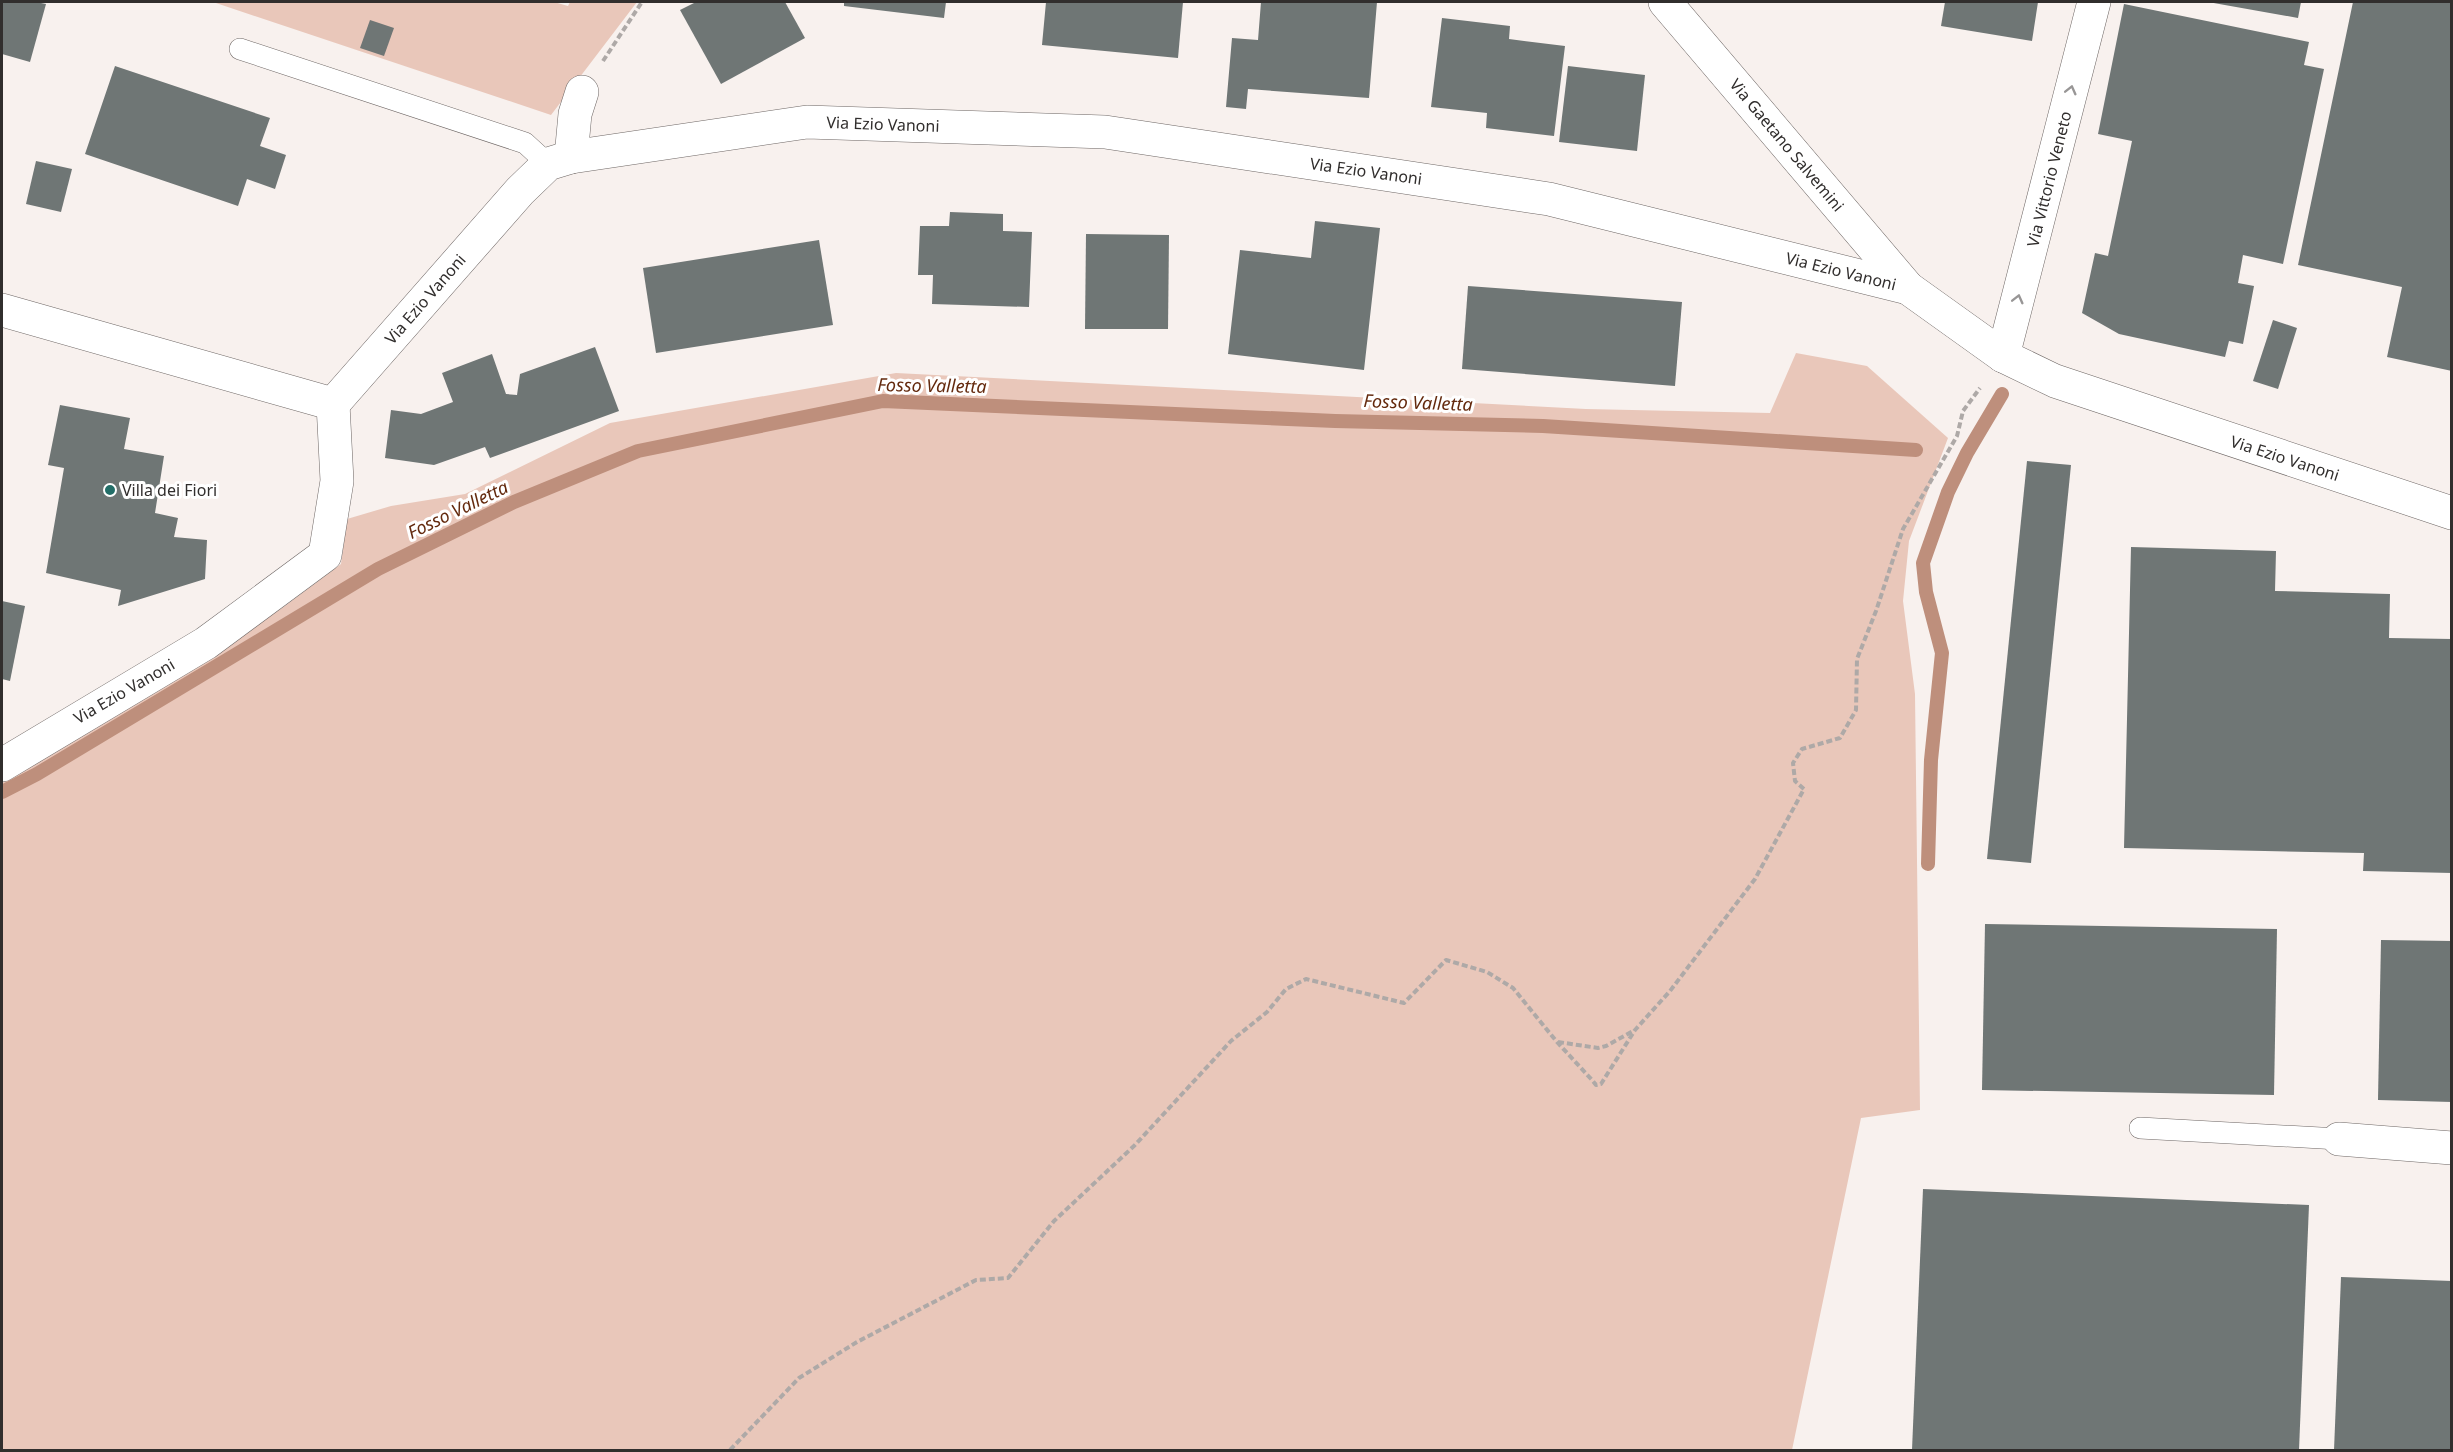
<svg xmlns="http://www.w3.org/2000/svg" width="2453" height="1452" viewBox="0 0 2453 1452" font-family="'Noto Sans',sans-serif">
	<rect width="100%" height="100%" fill="#f8f1ee"/>
	<g fill="#e9c7ba">
		<path d="M213,2H554L568,6L570,2H637L551,115Z"/>
		<path d="M1796,353L1867,366L1948,438L1909,541L1903,601L1915,694L1920,1110L1861,1118L1792,1450H2V779L282,608L341,564L347,519L391,506L465,494L610,423L896,373L1586,409L1770,413Z"/>
	</g>
	<g fill="none" stroke-linecap="round" stroke-linejoin="round">
		<g stroke="#be8f7c" stroke-width="14">
			<path d="M2,792L37,774L378,569L514,502L638,451L883,401L1335,421L1543,426L1916,450"/>
			<path d="M1928,864L1931,760L1942,653L1926,592L1923,563L1948,492L1967,453L2002,394"/>
		</g>
	</g>
	<g fill="#6f7675">
		<path d="M2,2H36L46,4L30,62L2,54Z"/>
		<path d="M696,2H785L805,38L721,84L680,10Z"/>
		<path d="M844,2H946L944,18L844,6Z"/>
		<path d="M1046,2H1183L1178,58L1042,45Z"/>
		<path d="M1261,2H1377L1369,98L1248,89L1246,109L1226,107L1232,38L1258,40Z"/>
		<path d="M1945,2H2038L2032,41L1941,26Z"/>
		<path d="M2208,2H2301L2298,18Z"/>
		<path d="M2353,2H2452V371L2387,357L2402,287L2298,265Z"/>
		<path d="M2124,4L2309,42L2304,65L2324,69L2283,264L2243,255L2238,283L2254,286L2243,344L2229,341L2225,357L2119,334L2082,313L2095,253L2108,256L2132,141L2098,134Z"/>
		<path d="M1442,18L1510,26L1509,39L1565,46L1554,136L1486,128L1487,113L1431,107Z"/>
		<path d="M370,20L394,28L384,56L360,48Z"/>
		<path d="M115,66L270,118L260,146L286,155L275,189L247,179L238,206L85,154Z"/>
		<path d="M1568,66L1645,75L1637,151L1559,142Z"/>
		<path d="M36,161L72,169L61,212L26,204Z"/>
		<path d="M950,212L1003,214V231L1032,232L1029,307L932,304L933,275H918L920,226H949Z"/>
		<path d="M1315,221L1380,228L1364,370L1228,354L1240,250L1311,258Z"/>
		<path d="M1086,234L1169,235L1168,329H1085Z"/>
		<path d="M819,240L833,325L656,353L643,268Z"/>
		<path d="M1468,286L1682,302L1675,386L1462,369Z"/>
		<path d="M2273,320L2297,328L2278,389L2253,381Z"/>
		<path d="M595,347L619,411L490,458L485,447L434,465L385,458L391,410L421,414L453,402L442,373L492,354L506,394L517,395L520,374Z"/>
		<path d="M60,405L130,418L124,449L164,456L155,513L178,518L174,537L207,540L205,579L118,606L121,590L46,573L64,468L48,465Z"/>
		<path d="M2027,461L2071,465L2031,863L1987,859Z"/>
		<path d="M2131,547L2276,551L2275,591L2390,594L2389,638L2452,639V873L2363,871L2364,853L2124,848Z"/>
		<path d="M2,601L25,606L10,681L2,679Z"/>
		<path d="M1985,924L2277,929L2274,1095L1982,1090Z"/>
		<path d="M2381,940L2452,941V1102L2378,1100Z"/>
		<path d="M1923,1189L2309,1205L2299,1450H1912Z"/>
		<path d="M2341,1277L2452,1281V1450H2334Z"/>
	</g>
	<g fill="none" stroke-linecap="round" stroke-linejoin="round">
		<g stroke="#6e6765" stroke-width="22">
			<g id="lane">
				<path d="M240,49L525,143L548,164"/>
				<path d="M2140,1128L2339,1139"/>
			</g>
		</g>
		<g stroke="#6e6765" stroke-width="34">
			<g id="street">
				<path d="M1665,2L1908,288"/>
				<path d="M571,157L575,114L582,92"/>
				<path d="M2,310L333,404L520,191L548,164L571,157L807,122L1105,132L1549,199L1908,288L2003,356L2055,381L2452,513"/>
				<path d="M2003,356L2094,2"/>
				<path d="M2,765L206,643L325,555L337,481L333,404"/>
				<path d="M2339,1139L2452,1148"/>
			</g>
		</g>
		<g stroke="#aea9a7" stroke-width="4" stroke-dasharray="6 3" stroke-linecap="butt">
			<path d="M603,61L642,2"/>
			<path d="M1558,1042L1598,1048L1606,1046L1633,1031"/>
			<path d="M730,1450L799,1378L857,1342L976,1280L1008,1278L1054,1221L1135,1145L1231,1041L1267,1012L1286,989L1306,979L1404,1003L1446,960L1487,972L1513,988L1557,1042L1592,1080L1596,1085L1601,1084L1635,1030L1670,991L1755,879L1804,789L1795,781L1793,763L1802,749L1840,738L1856,710L1857,659L1876,611L1903,529L1957,436L1963,411L1980,388"/>
		</g>
		<use href="#lane" stroke="#fff" stroke-width="21"/>
		<use href="#street" stroke="#fff" stroke-width="33"/>
	</g>
	<defs><path id="oneway-chevron" d="M-2-3.5L2.5 0L-2 3.5" fill="none" stroke-width="1.6" stroke-linecap="round" stroke-linejoin="round" transform="scale(1.5)"/></defs>
	<g stroke="#989696">
		<use href="#oneway-chevron" transform="translate(2071 90) rotate(-76)"/>
		<use href="#oneway-chevron" transform="translate(2018 299) rotate(-76)"/>
	</g>
	<circle fill="#236e68" stroke="#fff" stroke-width="2" cx="110" cy="490" r="6"/>
	<g text-anchor="middle" stroke-width="6" stroke-linejoin="round" paint-order="stroke">
		<g font-size="16" fill="#312e2d" stroke="#fff">
			<text transform="translate(883 124) rotate(2)" y="6">Via Ezio Vanoni</text>
			<text transform="translate(1787 145) rotate(50)" y="6">Via Gaetano Salvemini</text>
			<text transform="translate(1366 171) rotate(8)" y="6">Via Ezio Vanoni</text>
			<text transform="translate(2049 179) rotate(-76)" y="6">Via Vittorio Veneto</text>
			<text transform="translate(1841 271) rotate(14)" y="6">Via Ezio Vanoni</text>
			<text transform="translate(425 299) rotate(-49)" y="6">Via Ezio Vanoni</text>
			<text transform="translate(2285 458) rotate(18)" y="6">Via Ezio Vanoni</text>
			<text transform="translate(124 691) rotate(-30)" y="6">Via Ezio Vanoni</text>
		</g>
		<g font-size="16" fill="#312e2d" stroke="#fff" text-anchor="start">
			<text x="122" y="496">Villa dei Fiori</text>
		</g>
		<g font-size="18" font-style="italic" fill="#642a0e" stroke="#fff">
			<text transform="translate(932 386) rotate(1)" y="6">Fosso Valletta</text>
			<text transform="translate(1418 403) rotate(2)" y="6">Fosso Valletta</text>
			<text transform="translate(458 510) rotate(-26)" y="6">Fosso Valletta</text>
		</g>
	</g>
	<rect width="2453" height="1452" fill="none" stroke="#312e2d" stroke-width="6"/>
</svg>
